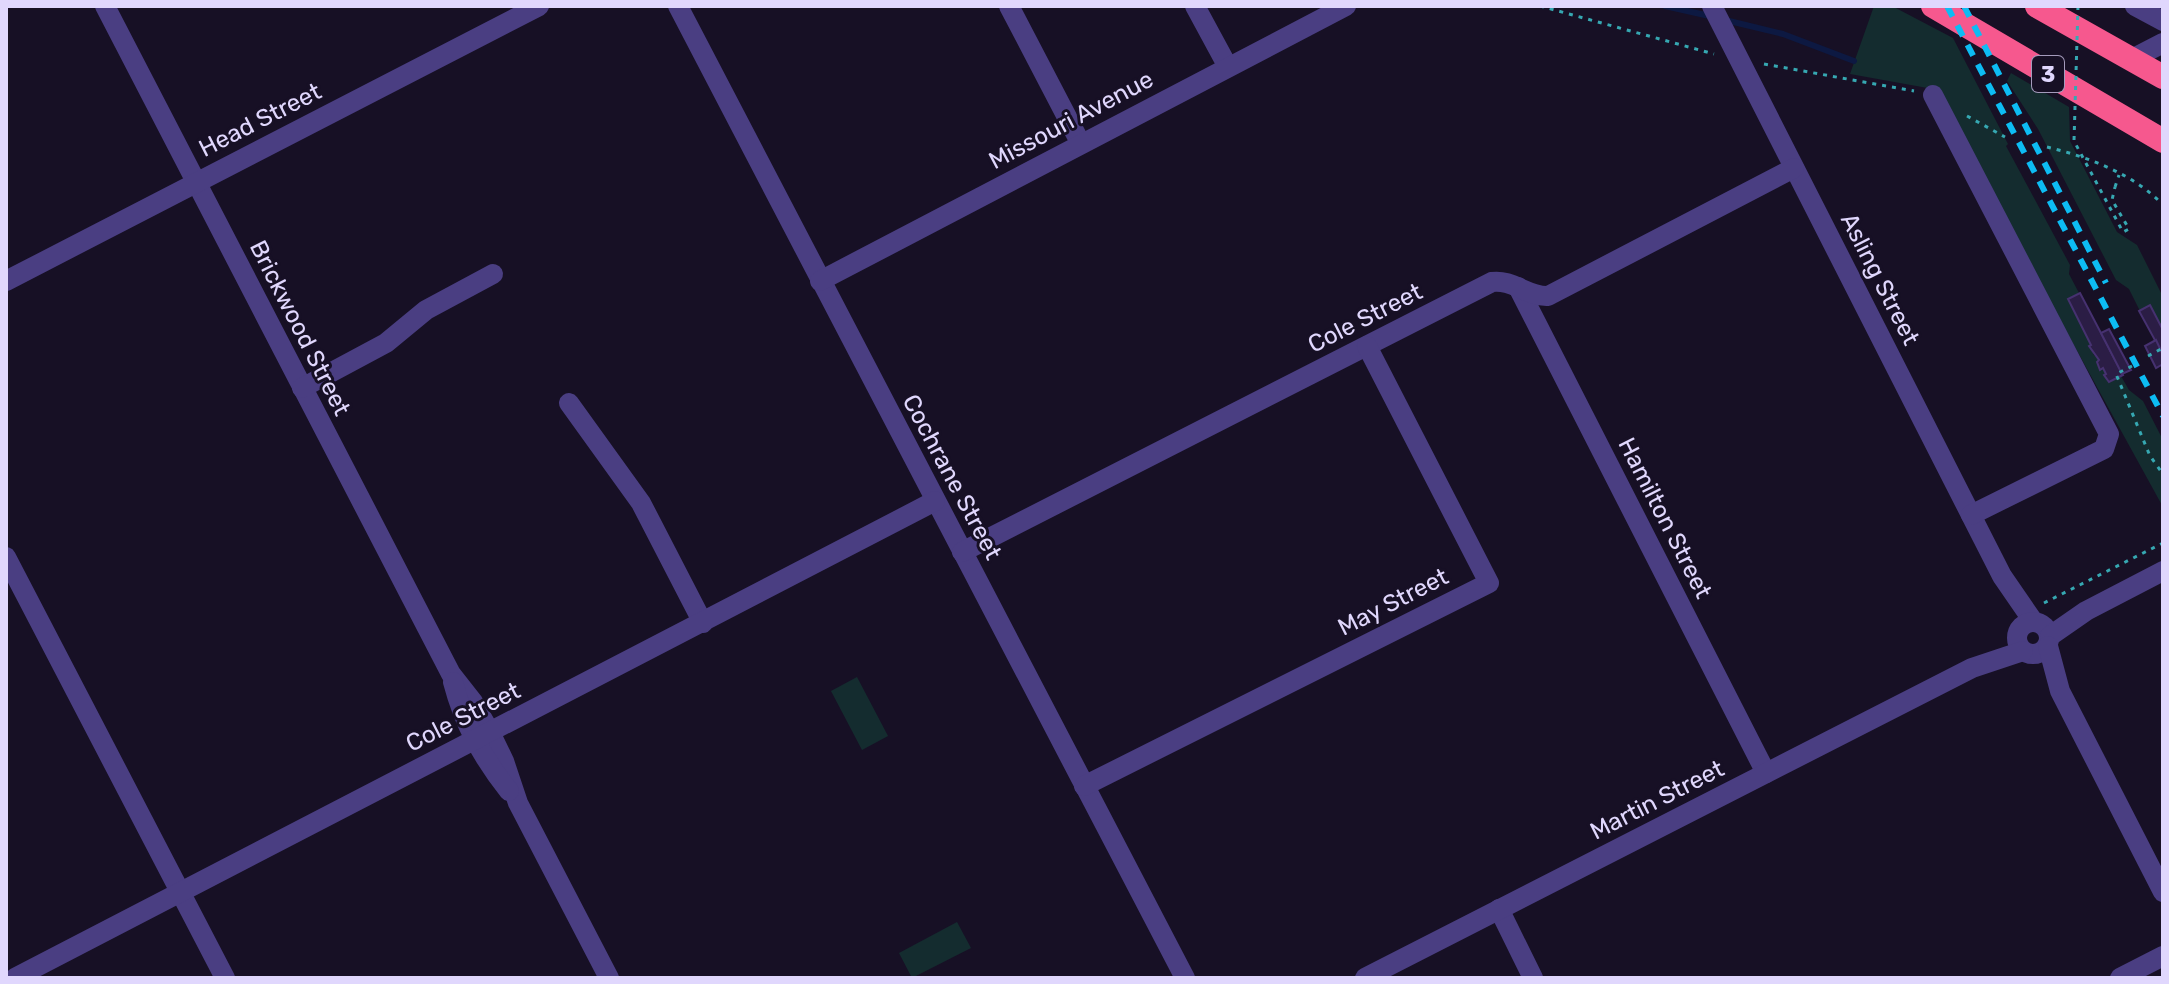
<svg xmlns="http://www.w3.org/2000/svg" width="2169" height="984" viewBox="0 0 2169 984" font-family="Rubik,sans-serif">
	<rect width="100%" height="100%" fill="#171025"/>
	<g fill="#142c2f">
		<path d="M1874,6H1892L1953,38L2008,144L2006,146L2070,265L2069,274L2079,293L2068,299L2091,345L2089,347L2095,352L2093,354L2099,360L2097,362L2100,369L2103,368L2106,374L2104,376L2110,382L2121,376L2129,390L2143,401L2163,440V507L1933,89L1850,74Z"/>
		<path d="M2011,73L2069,107L2070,141L2117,232L2137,245L2163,297V330L2150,306L2140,311L2129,289L2116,280L2038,129L2007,81Z"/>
		<path d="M857,677L888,736L862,750L831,691Z"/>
		<path d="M957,922L971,948L912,978L899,953Z"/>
	</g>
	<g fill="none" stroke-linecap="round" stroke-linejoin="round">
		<g stroke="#0d1942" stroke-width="6">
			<path d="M1665,6L1714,17"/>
			<path d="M1725,20L1783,34L1854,61"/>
		</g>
	</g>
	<g fill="#2b1d45" stroke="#463170" stroke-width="2">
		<path d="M2080,293L2123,375L2109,382L2104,375L2106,374L2103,368L2100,370L2097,362L2099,360L2089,346L2091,345L2068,299Z"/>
		<path d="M2150,305L2163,330L2162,353L2139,311Z"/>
		<path d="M2109,329L2131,370L2122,374L2101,333Z"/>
		<path d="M2156,340L2163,355V364L2156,368L2145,346Z"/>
	</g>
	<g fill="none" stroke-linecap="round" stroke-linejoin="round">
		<g stroke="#36a8b2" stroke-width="3" stroke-dasharray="4 6" stroke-linecap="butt">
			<path d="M1540,6L1714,54"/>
			<path d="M1764,64L1914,91"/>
			<path d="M1967,116L2005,137"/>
			<path d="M2047,147C2088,157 2134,174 2163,205"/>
			<path d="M2115,187L2119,175"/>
			<path d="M2148,356L2163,348"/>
			<path d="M2132,366L2116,374L2150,456L2163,474"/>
			<path d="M2044,603L2163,543"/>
		</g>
		<g stroke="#4a3e82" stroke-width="20">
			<path d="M105,6L451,674L473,702L490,732L504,761L518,803L609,978"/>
			<path d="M678,6L1185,978"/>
			<path d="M1009,6L1081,144"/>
			<path d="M1195,6L1228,67"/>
			<path d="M1712,6L2002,576L2033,621"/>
			<path d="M2135,6L2163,21"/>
			<path d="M2132,59L2163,43"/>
			<path d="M1933,95L2109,434L2104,449L1971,515"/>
			<path d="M6,281L539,6"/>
			<path d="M820,281L1346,6"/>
			<path d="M1518,287L1766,773"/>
			<path d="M302,388L386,343L426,310L493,274"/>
			<path d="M569,403L641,503L703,623"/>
			<path d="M962,552L1492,282C1512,279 1528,297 1548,296L1794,168"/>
			<path d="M6,557L225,978"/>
			<circle cx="2033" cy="638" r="16"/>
			<path d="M2050,636L2086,611L2163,571"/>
			<path d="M2048,646L2060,691L2163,892"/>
			<path d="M453,682C464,724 482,757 509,791"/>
			<path d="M1084,786L1489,583L1367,346"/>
			<path d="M1499,909L1533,978"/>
			<path d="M15,978L935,501"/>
			<path d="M1365,978L1972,668L2023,651"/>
			<path d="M2120,978L2163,956"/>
		</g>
		<g stroke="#f6588e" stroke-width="24">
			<path d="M1933,6L2163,141"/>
			<path d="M2037,6L2163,77"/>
		</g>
		<g stroke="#0dbcf3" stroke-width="6" stroke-dasharray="12 10" stroke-linecap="butt">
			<path d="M1947,6L2163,416"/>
			<path d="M1964,6L2106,283"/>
		</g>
		<path stroke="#36a8b2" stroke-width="3" stroke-dasharray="4 6" stroke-linecap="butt" d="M2078,6L2074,141L2123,232L2129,229L2112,200L2115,187"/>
	</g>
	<g text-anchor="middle" stroke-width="6" stroke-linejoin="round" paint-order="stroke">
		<rect fill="#171025" stroke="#a49bbc" stroke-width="2" x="2032" y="56" width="32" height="36" rx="6"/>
		<g font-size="22" font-weight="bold" fill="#e0d7fd">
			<text x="2048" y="82">3</text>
		</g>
		<g font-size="24" fill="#e0d7fd" stroke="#171025">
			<text transform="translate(260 120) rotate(-27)" y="8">Head Street</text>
			<text transform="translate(1071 120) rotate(-28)" y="8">Missouri Avenue</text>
			<text transform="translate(1880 279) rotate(63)" y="8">Asling Street</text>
			<text transform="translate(1365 318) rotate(-27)" y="8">Cole Street</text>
			<text transform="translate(300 328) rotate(63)" y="8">Brickwood Street</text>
			<text transform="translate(952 477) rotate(62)" y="8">Cochrane Street</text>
			<text transform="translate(1665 518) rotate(63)" y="8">Hamilton Street</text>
			<text transform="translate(1393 602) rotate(-27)" y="8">May Street</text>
			<text transform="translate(463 717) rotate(-27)" y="8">Cole Street</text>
			<text transform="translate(1657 800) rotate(-27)" y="8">Martin Street</text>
		</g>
	</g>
	<rect width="2169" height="984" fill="none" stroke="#e0d7fd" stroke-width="16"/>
</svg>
